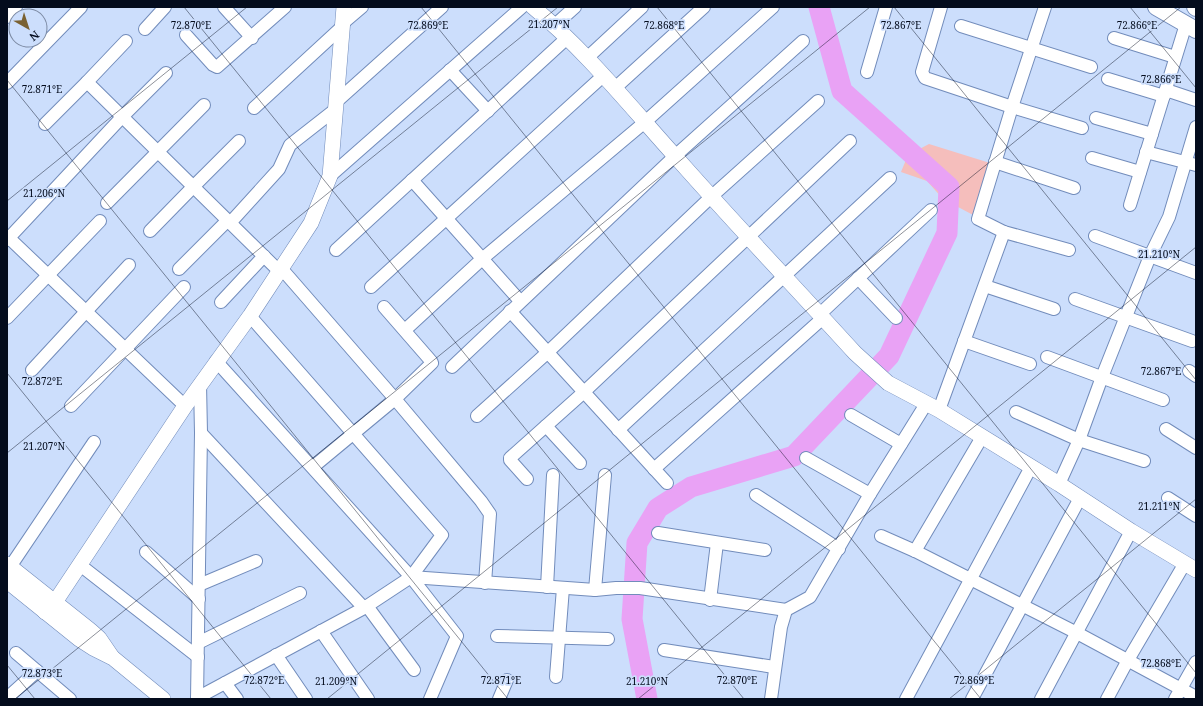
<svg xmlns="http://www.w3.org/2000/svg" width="1203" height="706" viewBox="0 0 1203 706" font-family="'Noto Serif',serif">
	<rect width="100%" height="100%" fill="#ccdefc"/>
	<path fill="#f5bebc" d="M929,144L990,163L975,216L943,199L927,181L901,172L908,155Z"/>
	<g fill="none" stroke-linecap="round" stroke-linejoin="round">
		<path stroke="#e9a2f5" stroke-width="21" d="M647,699L632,619L637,543L658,508L691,487L794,456L889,356L947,233L949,187L842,91L819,7"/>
		<g stroke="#728cbb" stroke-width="14">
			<g id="minor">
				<path d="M224,7L252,38"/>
				<path d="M941,7L922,72L925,78L1012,107L1082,128"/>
				<path d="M1045,7L1012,107L978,219L1004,232L1069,250"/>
				<path d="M7,17L16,7"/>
				<path d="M342,24L362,7"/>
				<path d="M555,25L575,7"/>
				<path d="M961,26L1091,67"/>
				<path d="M145,29L165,7"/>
				<path d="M186,35L213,65L217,67L285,7"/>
				<path d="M1114,38L1175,57"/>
				<path d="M587,58L642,7"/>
				<path d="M450,70L488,111"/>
				<path d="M867,72L886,7"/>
				<path d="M1108,79L1164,96"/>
				<path d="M87,82L279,271"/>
				<path d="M7,83L81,7"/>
				<path d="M615,88L704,7"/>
				<path d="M1166,90L1196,100"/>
				<path d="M336,102L442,7"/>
				<path d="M254,108L342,27"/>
				<path d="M1096,118L1152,134"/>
				<path d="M45,124L87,82L126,41"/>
				<path d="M1146,152L1196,165"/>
				<path d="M1092,158L1140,172"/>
				<path d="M995,162L1074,188"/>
				<path d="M330,176L522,7"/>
				<path d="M412,180L520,301"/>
				<path d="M107,203L204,105"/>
				<path d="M1130,205L1186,24"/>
				<path d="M230,223L279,169L290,145L336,109"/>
				<path d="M150,231L193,187L239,141"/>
				<path d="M7,236L185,406"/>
				<path d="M1095,236L1196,273"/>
				<path d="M7,240L122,117L166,73"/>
				<path d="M336,250L567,38"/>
				<path d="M281,268L395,399L481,501L490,514L485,583"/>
				<path d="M179,269L227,221"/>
				<path d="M858,278L896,318"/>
				<path d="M985,286L1054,309"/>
				<path d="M371,287L603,76"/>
				<path d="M1075,299L1192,341"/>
				<path d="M221,302L264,256"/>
				<path d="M510,311L667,483"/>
				<path d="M820,314L931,210"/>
				<path d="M250,316L442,535L411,577"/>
				<path d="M7,318L100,221"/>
				<path d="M405,330L482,259L645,122L773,7"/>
				<path d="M964,341L1030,364"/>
				<path d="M1047,357L1163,400"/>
				<path d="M216,361L411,577L457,636L430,699"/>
				<path d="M452,367L675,156L803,41"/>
				<path d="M32,370L129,265"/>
				<path d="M1189,371L1196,376"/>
				<path d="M71,406L184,287"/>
				<path d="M939,410L1004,232"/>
				<path d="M1016,412L1079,440L1144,461"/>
				<path d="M851,415L901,444"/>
				<path d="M477,416L548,352L712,196L818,101"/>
				<path d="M546,426L580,463"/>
				<path d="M1166,429L1196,448"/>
				<path d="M618,430L890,178"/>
				<path d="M201,433L364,608"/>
				<path d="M806,458L870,494"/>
				<path d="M313,467L395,399L432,363L431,361L384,307"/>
				<path d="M654,469L823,318"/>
				<path d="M527,479L510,460V458L584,392L850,141"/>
				<path d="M1059,484L1079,440L1102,377L1150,256L1169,217L1196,127"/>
				<path d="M756,495L839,549"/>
				<path d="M1168,498L1196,516"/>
				<path d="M658,533L765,550"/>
				<path d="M881,536L915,551L1077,633L1196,697"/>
				<path d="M915,551L982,437"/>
				<path d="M146,552L199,599"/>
				<path d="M80,565L198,657"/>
				<path d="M10,567L94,442"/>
				<path d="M199,585L256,561"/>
				<path d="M547,587L553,475"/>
				<path d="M595,590L605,475"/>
				<path d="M710,600L717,543"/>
				<path d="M367,606L414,670"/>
				<path d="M321,631L368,699"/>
				<path d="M497,636L608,639"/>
				<path d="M198,643L300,593"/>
				<path d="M664,650L774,667"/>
				<path d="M16,653L70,699"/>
				<path d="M276,655L306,699"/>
				<path d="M556,677L563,588"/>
				<path d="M225,683L237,699"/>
				<path d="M7,698L37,671"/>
				<path d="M197,698L364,608L411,577L595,590L616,588H640L786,610"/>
				<path d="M197,699L201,433L200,384"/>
				<path d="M499,699L507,680"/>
				<path d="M771,699L781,627L786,610L810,597L870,494L926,404"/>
				<path d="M906,699L1031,467"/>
				<path d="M972,699L1080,498"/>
				<path d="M1041,699L1131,531"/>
				<path d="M1107,699L1128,660L1185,563"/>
				<path d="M1175,699L1196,662"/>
			</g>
		</g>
		<g stroke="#728cbb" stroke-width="16">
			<g id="tertiary">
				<path d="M533,7C586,51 629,105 675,156C734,223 795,287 855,353L888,383L939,410L1059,484L1131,531L1196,570"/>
				<path d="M7,564L90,630L99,638L112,657"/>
				<path d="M7,581L79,639L93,648L113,658L163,699"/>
				<path d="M45,612L55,602L185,406L250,316L311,223L330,176L344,7"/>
			</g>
		</g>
		<g stroke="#728cbb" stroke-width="18">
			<g id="secondary">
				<path d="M1156,7L1196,30"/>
				<path d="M1195,7L1196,8"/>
			</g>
		</g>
		<use href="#minor" stroke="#fff" stroke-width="12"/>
		<use href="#tertiary" stroke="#fff" stroke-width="15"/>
		<use href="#secondary" stroke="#fff" stroke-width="16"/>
	</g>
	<path fill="none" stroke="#040c1d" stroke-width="1" stroke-opacity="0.45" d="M184,7L744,699M421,7L981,699M657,7L1196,673M894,7L1196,380M1130,7L1196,88M7,80L508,699M7,201L247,7M7,373L271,699M7,453L558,7M7,665L35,699M15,699L870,7M327,699L1181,7M638,699L1196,247M949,699L1196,499"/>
	<g font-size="10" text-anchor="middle" fill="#040c1d" stroke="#ccdefc" stroke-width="3.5" stroke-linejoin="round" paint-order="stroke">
		<text x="549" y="28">21.207°N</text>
		<text x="901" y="29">72.867°E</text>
		<text x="191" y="29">72.870°E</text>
		<text x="428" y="29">72.869°E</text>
		<text x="664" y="29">72.868°E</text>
		<text x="1137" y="29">72.866°E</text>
		<text x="1161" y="83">72.866°E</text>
		<text x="42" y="93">72.871°E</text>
		<text x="44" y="197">21.206°N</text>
		<text x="1159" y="258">21.210°N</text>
		<text x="1161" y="375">72.867°E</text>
		<text x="42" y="385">72.872°E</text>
		<text x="44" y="450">21.207°N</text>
		<text x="1159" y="510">21.211°N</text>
		<text x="1161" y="667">72.868°E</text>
		<text x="42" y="677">72.873°E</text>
		<text x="264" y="684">72.872°E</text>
		<text x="501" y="684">72.871°E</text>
		<text x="737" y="684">72.870°E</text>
		<text x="974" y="684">72.869°E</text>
		<text x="336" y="685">21.209°N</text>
		<text x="647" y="685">21.210°N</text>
	</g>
	<rect width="1203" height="706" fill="none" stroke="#040c1d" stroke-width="16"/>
	<g transform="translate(28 28) rotate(141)"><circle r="19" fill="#ccdefc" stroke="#7c8aa3"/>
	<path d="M0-3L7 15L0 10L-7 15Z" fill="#7a6132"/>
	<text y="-6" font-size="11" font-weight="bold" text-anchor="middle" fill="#040c1d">N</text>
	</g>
</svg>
